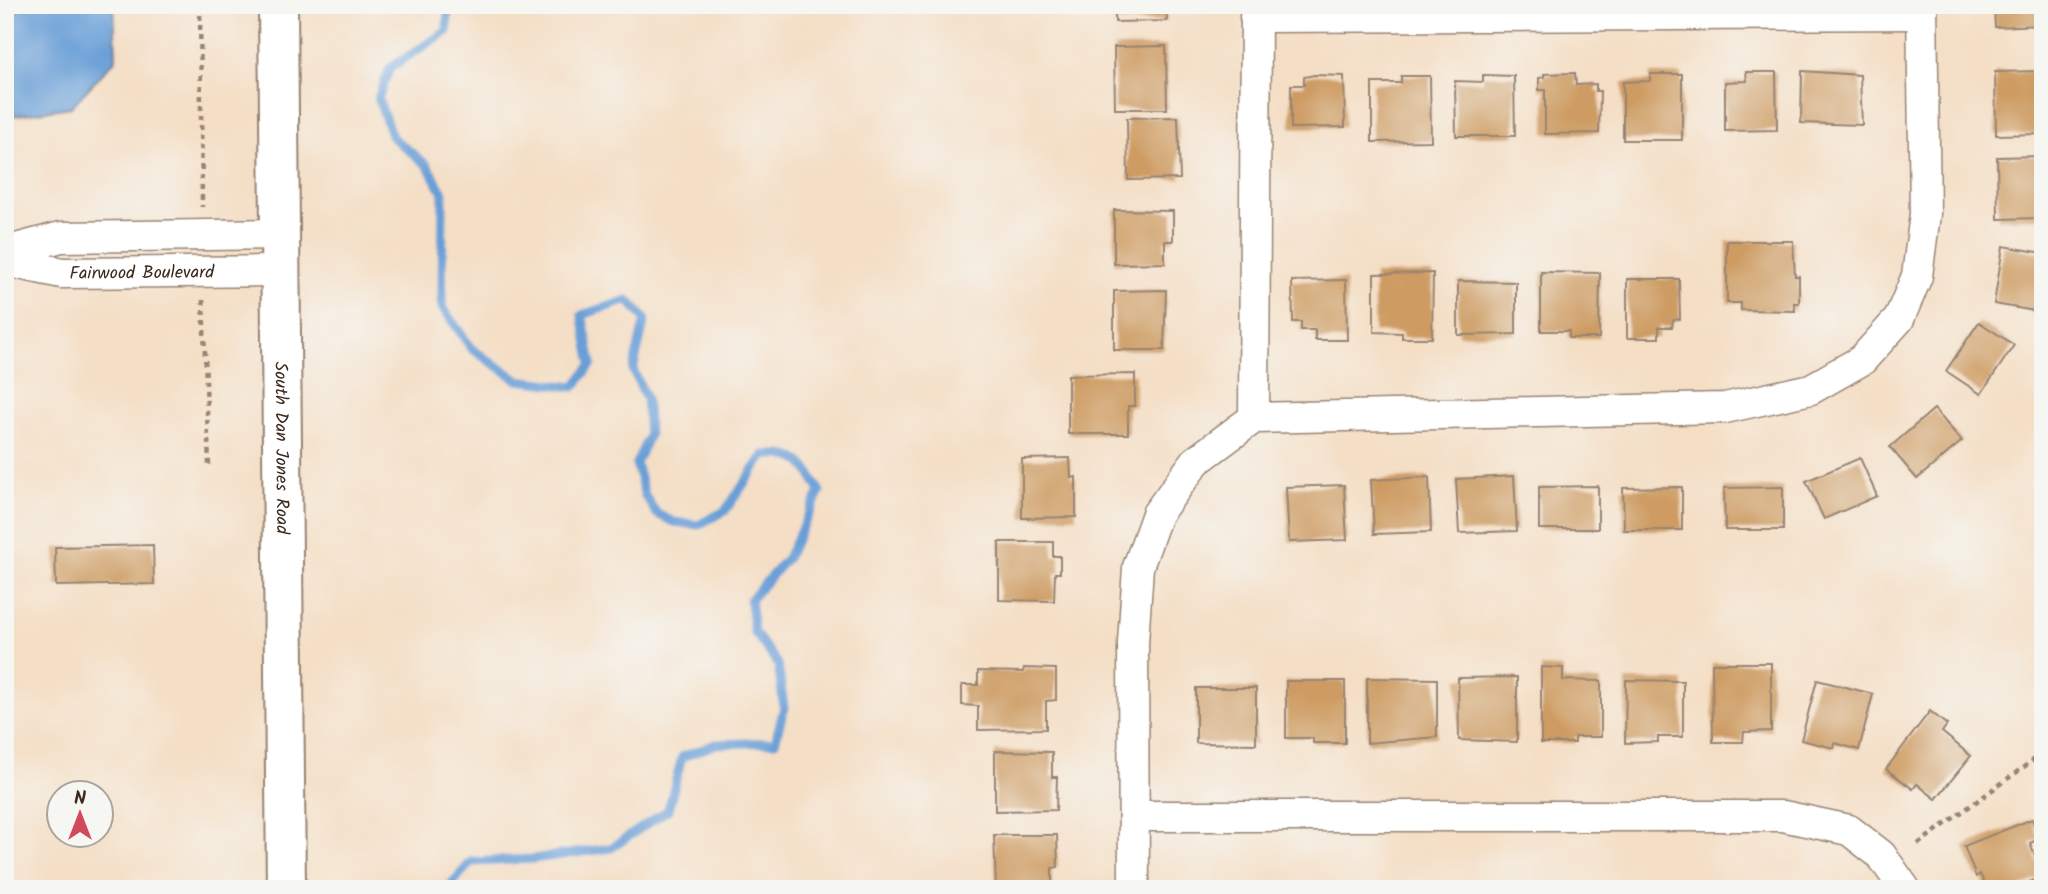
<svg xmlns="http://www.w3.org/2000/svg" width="2048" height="894" viewBox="0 0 2048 894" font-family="Kalam,sans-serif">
	<rect width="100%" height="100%" fill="#f6f6f2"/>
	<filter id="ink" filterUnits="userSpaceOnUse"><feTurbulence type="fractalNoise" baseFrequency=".0143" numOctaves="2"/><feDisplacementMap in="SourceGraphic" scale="14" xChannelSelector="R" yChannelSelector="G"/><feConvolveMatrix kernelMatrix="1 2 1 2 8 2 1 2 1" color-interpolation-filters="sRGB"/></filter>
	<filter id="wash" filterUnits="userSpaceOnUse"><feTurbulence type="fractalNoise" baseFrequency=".00686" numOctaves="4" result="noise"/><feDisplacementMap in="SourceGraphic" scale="28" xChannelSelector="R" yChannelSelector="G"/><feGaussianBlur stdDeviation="1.57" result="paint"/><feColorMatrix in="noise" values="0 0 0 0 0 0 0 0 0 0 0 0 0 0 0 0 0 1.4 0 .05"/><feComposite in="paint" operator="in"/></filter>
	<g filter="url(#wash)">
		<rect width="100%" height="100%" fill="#f4dec5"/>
		<path fill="#699fd7" stroke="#52647a" stroke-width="2" d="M5,5H114L116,59L71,107L5,117Z"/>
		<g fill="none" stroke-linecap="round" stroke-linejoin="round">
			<path stroke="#699fd7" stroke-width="9" d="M447,889L471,862L533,859L611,848L668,810L682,757L716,744L775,742L784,708L778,664L754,632L750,600L787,558L820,492C805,462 800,453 764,455L725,511L698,525L674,522L657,514L645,496L636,464L649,435L646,398L633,370L645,319L628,300L582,315L592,364L574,387L518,380L472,349L442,307L443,193L427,165L392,137L378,98L390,68L447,31L448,5"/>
		</g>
		<g id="blocks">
			<g fill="#ce9c63">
				<path d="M1115,5H1166L1167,21L1115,22Z"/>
				<path d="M1994,5H2043V25L1995,27Z"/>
				<path d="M1166,46L1167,109H1115L1114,47Z"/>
				<path d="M1802,71L1860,75L1862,125L1801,123Z"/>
				<path d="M2043,71V134L1996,135L1995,72Z"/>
				<path d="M1746,72H1776L1777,130L1725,131V82L1747,81Z"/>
				<path d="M1575,73L1576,85L1596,84V91H1600L1599,133L1545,134V90H1539V78L1544,77V74Z"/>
				<path d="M1650,74H1682V140H1623V82L1650,81Z"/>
				<path d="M1314,75L1344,76L1345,127L1291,128V85H1304V77Z"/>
				<path d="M1483,75L1514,76L1515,136H1456L1455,81L1483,82Z"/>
				<path d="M1401,76H1430L1431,141L1372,142V83H1401Z"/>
				<path d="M1178,117L1180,179L1128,180L1127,118Z"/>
				<path d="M2043,156V218L1998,219L1997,157Z"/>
				<path d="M1114,210L1173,211V241H1165V263L1114,264Z"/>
				<path d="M1727,241H1793L1795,276H1799V303H1794L1795,311L1741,310V303H1727Z"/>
				<path d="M2003,246L2043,253L2035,311L1994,304Z"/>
				<path d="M1541,272L1600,273L1599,338H1569V331H1541Z"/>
				<path d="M1433,273L1432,338H1402V333L1374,332V274Z"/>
				<path d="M1627,279H1679L1680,319L1673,320L1672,327H1659V338H1627Z"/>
				<path d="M1346,280L1347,340H1315V330H1301V322H1293L1292,281Z"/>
				<path d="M1458,281L1516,282V334L1458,335Z"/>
				<path d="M1166,290L1164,350H1114V291Z"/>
				<path d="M1979,322L2014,345L1981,394L1946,371Z"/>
				<path d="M1135,374V406H1128V434H1068V375Z"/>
				<path d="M1934,409L1962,441L1917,479L1890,447Z"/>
				<path d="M1070,458L1071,478L1076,477V517L1022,518V459Z"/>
				<path d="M1860,458L1877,496L1824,519L1806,481Z"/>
				<path d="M1514,476L1517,531L1459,533L1456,479Z"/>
				<path d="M1429,477L1431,532L1374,534L1371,480Z"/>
				<path d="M1344,485L1347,540L1289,542L1286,487Z"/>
				<path d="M1598,486V529H1539V487Z"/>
				<path d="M1682,487V530H1624L1623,488Z"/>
				<path d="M1783,487V530H1725L1724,488Z"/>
				<path d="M999,542H1053V556H1060V573H1055L1054,601L999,600Z"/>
				<path d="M153,545L154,584L56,586L55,547Z"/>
				<path d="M5,548H9L10,586H5Z"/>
				<path d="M1712,663H1771V731L1744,732L1743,742H1713Z"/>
				<path d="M1541,667L1563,668V680L1601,681V737H1575V743H1541Z"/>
				<path d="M1024,668L1056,669V700L1046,701V729L978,730V706L962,705V685H978V671L1023,672Z"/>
				<path d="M1517,677V742L1459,740L1458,678Z"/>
				<path d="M1367,678L1437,679V737L1367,743Z"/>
				<path d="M1626,680L1683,681V737H1658V742L1625,743Z"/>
				<path d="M1817,680L1873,694L1859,750L1835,743L1834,748L1801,740Z"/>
				<path d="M1286,681H1345V743H1313V738H1286Z"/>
				<path d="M1196,688H1256V744L1196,743Z"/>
				<path d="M1930,711L1947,725L1942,732L1971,756L1936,799L1917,784L1913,789L1886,769Z"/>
				<path d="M995,751L1052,752V777H1057L1056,810L995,811Z"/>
				<path d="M2032,819L2039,839L2030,843L2043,876L2015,889H1987L1980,874L1976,877L1964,846Z"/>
				<path d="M994,835H1057L1058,867L1052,868V889H996Z"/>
			</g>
		</g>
	</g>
	<g filter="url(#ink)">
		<use href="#blocks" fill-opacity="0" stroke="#988472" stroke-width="2"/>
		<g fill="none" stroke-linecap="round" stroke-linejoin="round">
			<g stroke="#988472" stroke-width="33">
				<g id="minor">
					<path d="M1255,17L1922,14"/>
					<path d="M5,252L61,237L281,234"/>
					<path id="s1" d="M5,261L62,273L282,271"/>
					<path d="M1254,418L1256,5"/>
					<path d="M1134,816H1783L1849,830L1881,855L1905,889"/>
					<path d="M1134,889L1133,643L1138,567L1157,514L1196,461L1254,418L1725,408L1811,389L1862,360L1899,319L1917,276L1925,214L1922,5"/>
				</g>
			</g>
			<g stroke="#988472" stroke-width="42">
				<g id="major">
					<path id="s2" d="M278,5L286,889"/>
				</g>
			</g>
			<g stroke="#988472" stroke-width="4.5" stroke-dasharray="5 5" stroke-linecap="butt">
				<path d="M200,5L202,207"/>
				<path d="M203,300L209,466"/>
				<path d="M1918,844L2043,753"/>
			</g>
			<use href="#minor" stroke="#fff" stroke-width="30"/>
			<use href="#major" stroke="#fff" stroke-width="38"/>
		</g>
	</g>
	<g text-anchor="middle" stroke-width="7" stroke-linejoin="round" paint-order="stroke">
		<g font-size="18" fill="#3b2a1e" stroke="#f6f6f2">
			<text dy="6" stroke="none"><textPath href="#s1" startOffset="138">Fairwood Boulevard</textPath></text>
			<text dy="6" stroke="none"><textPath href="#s2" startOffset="443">South Dan Jones Road</textPath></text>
		</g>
	</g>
	<rect width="2048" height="894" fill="none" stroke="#f6f6f2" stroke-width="28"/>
	<g transform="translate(80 814)"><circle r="33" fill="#f6f6f2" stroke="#aba49d" stroke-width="2"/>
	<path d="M0-5L12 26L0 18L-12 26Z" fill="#d1495b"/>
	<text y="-10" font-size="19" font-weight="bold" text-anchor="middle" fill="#3b2a1e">N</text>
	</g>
</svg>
